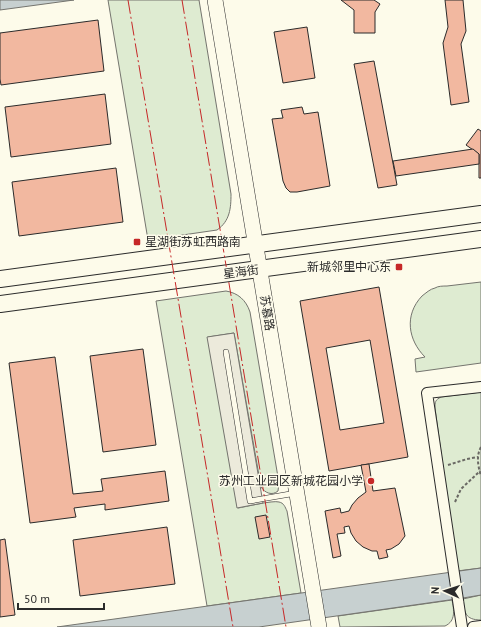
<svg xmlns="http://www.w3.org/2000/svg" width="481" height="627" viewBox="0 0 481 627" font-family="'PT Sans','Noto Sans SC',sans-serif">
	<rect width="100%" height="100%" fill="#fdfbea"/>
	<g fill="#deebd1" stroke="#74746e">
		<path d="M108,0H199L231,194C231,208 230,221 217,230L148,240Z"/>
		<path d="M481,282V363L416,372L415,359L425,357C408,340 404,315 422,296C426,293 430,289 435,288C438,286 443,286 447,286C458,285 470,283 481,282Z"/>
		<path d="M226,291C238,293 246,300 250,312L279,483L278,491C272,496 265,493 261,487L234,333L208,337L238,508C245,507 273,500 279,502C284,503 285,507 287,511L301,593L207,606L156,301Z"/>
		<path d="M481,392V568L457,571L435,408C435,402 435,400 441,397Z"/>
		<path d="M481,595V620C465,620 464,612 463,599Z"/>
		<path d="M452,600C454,610 456,621 445,626L340,627L338,616Z"/>
	</g>
	<path fill="#eceadb" stroke="#74746e" d="M234,333L263,503L237,508L207,337Z"/>
	<g fill="#c7d0d0" stroke="#74746e">
		<path d="M0,0H74L0,10Z"/>
		<path d="M481,568V595L463,598L259,627H57Z"/>
	</g>
	<g fill="#f2b8a0" stroke="#2b2b2b" fill-rule="evenodd">
		<path d="M341,0H374L380,4L375,12V33H354V10Z"/>
		<path d="M445,0H463L466,31L461,44L469,102L451,105L443,43L448,27Z"/>
		<path d="M98,20L104,71L1,85L0,79V33Z"/>
		<path d="M307,27L315,78L283,83L274,32Z"/>
		<path d="M374,61L397,185L378,188L354,64Z"/>
		<path d="M105,94L111,144L11,157L5,107Z"/>
		<path d="M302,107L304,114L318,112L330,186L297,192H290L286,188L283,181L272,119L283,118L281,110Z"/>
		<path d="M478,129L481,131V178H479V154L466,145Z"/>
		<path d="M473,149L479,154V164L396,176L393,161Z"/>
		<path d="M116,168L123,222L19,236L12,182Z"/>
		<path d="M379,287L408,457L329,471L300,301ZM370,340L384,423L340,430L326,348Z"/>
		<path d="M143,349L156,445L103,452L90,356Z"/>
		<path d="M55,357L73,494L103,491L101,479L165,471L169,501L105,510V504L74,508L76,517L30,523L9,363Z"/>
		<path d="M369,464L373,491L395,488L405,536L399,544L391,549L386,550L388,557L379,559L377,551H372L363,547L356,541L351,533L349,526L344,527L345,533L337,534L341,556L333,558L325,511L340,508L341,513L349,511L352,505L358,498L366,492L361,465Z"/>
		<path d="M266,515L270,537L259,539L255,517Z"/>
		<path d="M167,527L175,584L80,596L73,540Z"/>
		<path d="M5,539L15,615L0,617V540Z"/>
	</g>
	<g fill="none" stroke-linecap="round" stroke-linejoin="round">
		<g stroke="#2b2b2b" stroke-width="6">
			<path id="lane" d="M226,352L250,501L296,493"/>
		</g>
		<g stroke="#2b2b2b" stroke-width="12">
			<g id="street">
				<path d="M462,627L427,393L481,387"/>
				<path d="M473,627L481,626"/>
			</g>
		</g>
		<g stroke="#2b2b2b" stroke-width="16">
			<path id="secondary" d="M215,0L319,627"/>
		</g>
		<g stroke="#2b2b2b" stroke-width="18">
			<g id="primary">
				<path d="M0,279L481,214"/>
				<path d="M0,304L481,239"/>
			</g>
		</g>
		<g stroke="#6a6964" stroke-width="2" stroke-dasharray="3 2" stroke-linecap="butt">
			<path d="M481,447C476,456 478,466 481,476"/>
			<path d="M448,465L467,459L478,457"/>
			<path d="M455,502L461,489L480,471"/>
		</g>
		<use href="#lane" stroke="#fdfbea" stroke-width="5"/>
		<use href="#street" stroke="#fdfbea" stroke-width="10"/>
		<use href="#secondary" stroke="#fdfbea" stroke-width="15"/>
		<use href="#primary" stroke="#fdfbea" stroke-width="16"/>
		<g stroke="#c62828" stroke-width="1" stroke-dasharray="14 3 2 3" stroke-linecap="butt">
			<path d="M128,0L233,627"/>
			<path d="M182,0L286,627"/>
		</g>
	</g>
	<g fill="#c62828" stroke="#fdfbea" stroke-width="1.5">
		<rect x="133" y="238" width="8" height="8" rx="2"/>
		<rect x="395" y="263" width="8" height="8" rx="2"/>
		<circle cx="371" cy="481" r="4"/>
	</g>
	<g text-anchor="middle" stroke-width="3" stroke-linejoin="round" paint-order="stroke">
		<g font-size="12" fill="#2b2b2b" stroke="#fdfbea" text-anchor="end">
			<text x="145" y="246" text-anchor="start">星湖街苏虹西路南</text>
			<text x="391" y="271">新城邻里中心东</text>
			<text x="363" y="485">苏州工业园区新城花园小学</text>
		</g>
		<g font-size="12" fill="#2b2b2b" stroke="#fdfbea">
			<text transform="translate(241 272) rotate(-8)" y="4">星海街</text>
			<text transform="translate(267 313) rotate(81)" y="4">苏慕路</text>
		</g>
	</g>
	<g transform="translate(445 591) rotate(273)" stroke="#fdfbea" stroke-width="3" paint-order="stroke">
	<path d="M0-3L7 15L0 10L-7 15Z" fill="#2b2b2b"/>
	<text y="-6" font-size="11" font-weight="bold" text-anchor="middle" fill="#2b2b2b">N</text>
	</g>
	<path d="M18 603v6h86v-6" fill="none" stroke="#2b2b2b" stroke-width="2"/>
	<text x="24" y="603" font-size="12" fill="#2b2b2b" stroke="#fdfbea" stroke-width="3" paint-order="stroke">50 m</text>
</svg>
